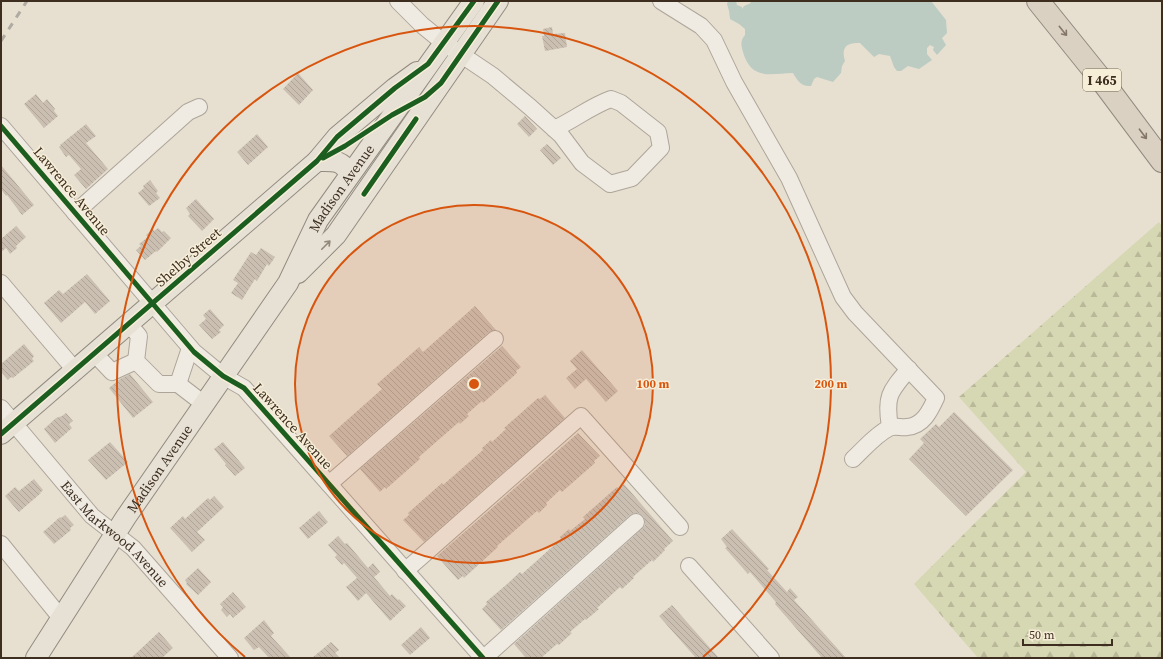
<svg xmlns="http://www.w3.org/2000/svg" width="1163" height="659" viewBox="0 0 1163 659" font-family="'Source Serif 4',serif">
	<defs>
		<pattern id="forest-firs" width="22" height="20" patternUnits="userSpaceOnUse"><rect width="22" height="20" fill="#d6d7b3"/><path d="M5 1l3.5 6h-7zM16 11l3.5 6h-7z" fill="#b9b99a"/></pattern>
		<pattern id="building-back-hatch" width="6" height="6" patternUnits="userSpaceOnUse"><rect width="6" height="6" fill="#cbbfb2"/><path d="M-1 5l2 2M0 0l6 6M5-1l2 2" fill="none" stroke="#afa499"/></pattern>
	</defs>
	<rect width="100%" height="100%" fill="#e7e0d1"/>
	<path fill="url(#forest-firs)" d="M1159,222L1162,226V658H978L914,584L1026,472L959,397Z"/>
	<path fill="#bcccc2" d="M728,1H736L737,5L742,7V9L744,6L751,3L749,1H931L946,20L947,33L942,38L946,45L937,55L933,50L934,47L930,45L927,48V54L932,60L919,69L908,66L901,71H897L894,67L890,56L879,54L874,57L860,43C846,42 841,48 845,61L842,66L841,73L833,82L817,77L814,79L811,86C801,87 797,80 793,73C769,74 751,80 743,52C741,45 740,41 745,35V29L739,24L730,19L729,11L727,4Z"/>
	<g fill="url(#building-back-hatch)">
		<path d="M552,27L553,34L565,33L567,47L545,51L542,36H544L543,29Z"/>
		<path d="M298,73L313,90L299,105L283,89Z"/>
		<path d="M36,94L43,103L47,99L55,109L54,111L58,116L44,128L24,104Z"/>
		<path d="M525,116L537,129L529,137L517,124Z"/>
		<path d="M86,124L96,136L86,143L108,169L86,189L74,175L81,169L69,155L66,157L59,147L61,145H60Z"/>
		<path d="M257,134L268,147L248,165L237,152Z"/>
		<path d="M547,144L561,158L553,165L540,150Z"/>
		<path d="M1,165L34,205L22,215L7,195L6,196L1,189Z"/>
		<path d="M150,180L158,191L156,193L160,198L149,206L138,193L144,188L143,186Z"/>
		<path d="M196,199L214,219L202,231L188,216L190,214L186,208Z"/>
		<path d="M16,226L26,237L16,246L17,248L10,254L6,248L1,252V239Z"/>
		<path d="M158,228L162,232L164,231L171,238L157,252L156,251L145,260L136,250L141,246L139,244L148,237L146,235L153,229L154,231Z"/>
		<path d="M261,248L275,257L269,266L267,264L257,281L255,279L242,300L231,293L238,283L233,280L251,252L256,255Z"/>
		<path d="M87,274L110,301L95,314L85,302L61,323L44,303L59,290L63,294Z"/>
		<path d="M475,306L496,330L489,332L347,456L329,436L382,389L377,384L419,347L423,352Z"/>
		<path d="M210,309L224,325L219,330L221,332L212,339L199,325L206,319L203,315Z"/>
		<path d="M24,344L34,356L32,359L34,361L13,378L11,377L8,380L1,372V364Z"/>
		<path d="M502,346L521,367L516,371L517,373L483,403L482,401L467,414L469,416L460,424L459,422L419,457L420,459L386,489L385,487L380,492L360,469Z"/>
		<path d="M582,350L618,391L606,402L586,379L575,389L566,378L577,369L570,361Z"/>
		<path d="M130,374L153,402L133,418L109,388L120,379Z"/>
		<path d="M545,395L565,418L424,542L403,520L409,515L408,513L442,483L443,485L483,450L482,448L491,440L492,442L506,429L504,428L538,398L540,399Z"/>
		<path d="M954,412L1013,470L966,516L909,459L924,443L920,439L936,424L939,427Z"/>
		<path d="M66,413L73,421L69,424L72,428L55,443L44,429L56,418L62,416Z"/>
		<path d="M578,433L600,456L594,461L595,463L562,492L560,490L546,503L547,505L539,513L537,511L497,546L498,547L464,578L463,576L458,580L437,556Z"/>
		<path d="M110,442L128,462L106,480L88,460Z"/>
		<path d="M223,442L245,468L235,476L225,465L226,464L214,449Z"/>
		<path d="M34,479L43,490L40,493H41L19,512L5,496L15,487L19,491Z"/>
		<path d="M624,484L673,541L664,549L665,550L653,562L652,560L633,577L634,578L622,589L620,587L597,608L599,609L586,620L585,619L570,632L572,633L559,645L557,644L541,658H526L514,644L642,529L645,525V520L643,516L639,513H634L630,515L501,630L482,609L487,604L486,602L506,585L520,572L522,574L561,539L560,537L569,529L570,531L585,519L583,517L617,487L619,489Z"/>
		<path d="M214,496L224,507L197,532L205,540L192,552L170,528L183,516L185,519L208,498L210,500Z"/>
		<path d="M319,511L328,522L308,539L299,528Z"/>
		<path d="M65,515L74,525L70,528L71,530L54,544L43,532L60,517L61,518Z"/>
		<path d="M732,529L769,569L767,570L787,592L790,588L798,597L794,600L846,658H822L775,604L776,602L768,593L750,572L748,574L725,548L727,547L721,539Z"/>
		<path d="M338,536L345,544L347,543L368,568L373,563L380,572L374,577L390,596L392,594L398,600L399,599L406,606L390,621L366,593L358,601L346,587L357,578L344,563L342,565L335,557L337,555L328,545Z"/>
		<path d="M198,568L211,582L198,595L186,584L187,583L185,580Z"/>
		<path d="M233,592L246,607L233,618L230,614L227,617L221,610L223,607L220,604Z"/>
		<path d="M672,605L694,630L719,658H696L659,616Z"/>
		<path d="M264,620L274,633L271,636L291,658H269L259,647L254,650L244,638Z"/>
		<path d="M421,627L430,638L410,655L401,645Z"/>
		<path d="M159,632L173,648L162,658H131Z"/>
		<path d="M331,642L339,650L335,653L340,658H312Z"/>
	</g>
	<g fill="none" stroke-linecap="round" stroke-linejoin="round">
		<g stroke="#ada599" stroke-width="18">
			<g id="minor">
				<path d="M398,1L422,25L444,43L493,76L530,107L561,135L582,163L610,184L632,178L661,148L658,132L621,103L611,99C591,106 574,120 554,129"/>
				<path d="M661,1L701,26L714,40L734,82L789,178L843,297L855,313L936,398C930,411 923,426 907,427C901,428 895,425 889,428C875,435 864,449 853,459"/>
				<path d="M1,126L194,352L223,376L244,388L483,658"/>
				<path d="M75,213L188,112L199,107"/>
				<path d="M1,283L75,370"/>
				<path d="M129,324L139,336L136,361L159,384H178L204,404"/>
				<path d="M94,353L112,372L136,361"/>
				<path d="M178,384L190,348"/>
				<path id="s1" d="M1,408L92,516L133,548L230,658"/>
				<path d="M890,427C885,397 889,392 909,369"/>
				<path d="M329,484L495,339"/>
				<path d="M1,544L61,618"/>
				<path d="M689,566L771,658"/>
				<path d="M405,571L581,416L680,527"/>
				<path d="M484,658L636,522"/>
			</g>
		</g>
		<g stroke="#928b80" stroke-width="22">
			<g id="major">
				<path d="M317,161C334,161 341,159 350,174"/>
				<path d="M298,273L336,235L498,1"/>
				<path d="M1,434L317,161L337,137L395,88L417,72"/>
				<path id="s2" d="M36,658L126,517L288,283L318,220L474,1"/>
			</g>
		</g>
		<g stroke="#928b80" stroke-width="24">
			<path id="highway" d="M1038,1L1100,78L1162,161"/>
		</g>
		<use href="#minor" stroke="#efebe3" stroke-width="16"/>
		<use href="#major" stroke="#e6e1d4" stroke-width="20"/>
		<use href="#highway" stroke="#dad1c2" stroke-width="22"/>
		<path stroke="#afaaa2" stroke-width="3" stroke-dasharray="7 7" stroke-linecap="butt" d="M1,41L27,1"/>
		<g stroke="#f7eed8" stroke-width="8">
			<g id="cycleway">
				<path d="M1,126L194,352L223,376L244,388L483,658"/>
				<path d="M323,158L345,146L392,115L425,97L441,83L498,1"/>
				<path d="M364,194L416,119"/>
				<path d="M1,434L317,161L337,137L395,88L428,64L474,1"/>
			</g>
		</g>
		<use href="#cycleway" stroke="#1b5e20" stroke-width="5"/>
	</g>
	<defs><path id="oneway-shaft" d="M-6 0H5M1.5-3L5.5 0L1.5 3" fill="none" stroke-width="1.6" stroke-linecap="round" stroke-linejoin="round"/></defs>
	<g stroke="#847769">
		<use href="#oneway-shaft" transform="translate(1063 31) rotate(51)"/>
		<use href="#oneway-shaft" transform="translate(1143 134) rotate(53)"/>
	</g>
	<use stroke="#92887a" href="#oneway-shaft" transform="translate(326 245) rotate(-45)"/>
	<circle cx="474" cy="384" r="179" fill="#d7550e" fill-opacity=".12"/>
	<g fill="none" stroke="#d7550e" stroke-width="2">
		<circle cx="474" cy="384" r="179"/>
		<path d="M245 657A357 357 0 1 1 703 657"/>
	</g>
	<g text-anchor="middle" stroke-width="3" stroke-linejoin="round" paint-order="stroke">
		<rect fill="#f7eed8" stroke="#756857" stroke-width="1" x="1083" y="69" width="38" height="22" rx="3"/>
		<g font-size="13" font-weight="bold" fill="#3d2e20">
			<text x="1102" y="85">I 465</text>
		</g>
		<g font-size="14" fill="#3d2e20" stroke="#f7eed8">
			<text dy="5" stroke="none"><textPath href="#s2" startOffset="561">Madison Avenue</textPath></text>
			<text transform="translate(72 191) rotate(50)" y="5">Lawrence Avenue</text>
			<text transform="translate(188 257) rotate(-41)" y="5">Shelby Street</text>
			<text transform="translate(293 426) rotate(48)" y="5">Lawrence Avenue</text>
			<text dy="5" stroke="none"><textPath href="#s2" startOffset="226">Madison Avenue</textPath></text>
			<text dy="5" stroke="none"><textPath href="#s1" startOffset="170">East Markwood Avenue</textPath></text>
		</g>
	</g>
	<circle cx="474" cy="384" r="6" fill="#d7550e" stroke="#f7eed8" stroke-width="2"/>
	<g font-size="12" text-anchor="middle" font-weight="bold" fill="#d7550e" stroke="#f7eed8" stroke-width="3" stroke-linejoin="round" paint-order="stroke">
		<text x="653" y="388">100 m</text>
		<text x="831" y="388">200 m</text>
	</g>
	<rect width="1163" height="659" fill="none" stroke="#3d2e20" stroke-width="4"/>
	<path d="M1023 639v6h89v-6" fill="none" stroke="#3d2e20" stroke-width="2"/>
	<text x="1029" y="639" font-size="12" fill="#3d2e20" stroke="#f7eed8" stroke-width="3" paint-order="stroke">50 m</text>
</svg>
